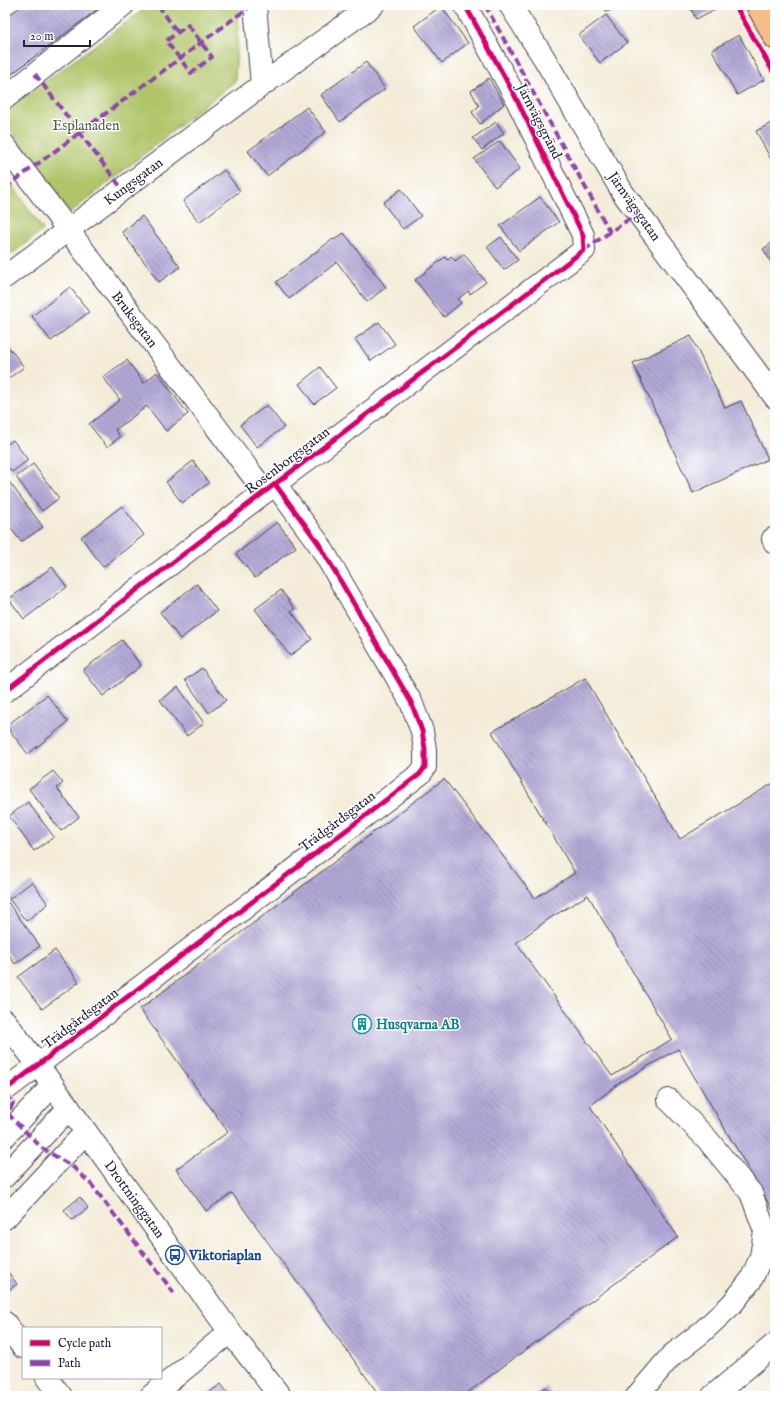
<svg xmlns="http://www.w3.org/2000/svg" width="780" height="1401" viewBox="0 0 780 1401" font-family="'IM FELL English',serif">
	<defs>
		<pattern id="building-back-hatch" width="6" height="6" patternUnits="userSpaceOnUse"><rect width="6" height="6" fill="#b2a8d6"/><path d="M-1 5l2 2M0 0l6 6M5-1l2 2" fill="none" stroke="#9088af"/></pattern>
	</defs>
	<rect width="100%" height="100%" fill="#fff"/>
	<filter id="ink" filterUnits="userSpaceOnUse"><feTurbulence type="fractalNoise" baseFrequency=".025" numOctaves="2"/><feDisplacementMap in="SourceGraphic" scale="8" xChannelSelector="R" yChannelSelector="G"/><feConvolveMatrix kernelMatrix="1 2 1 2 8 2 1 2 1" color-interpolation-filters="sRGB"/></filter>
	<filter id="wash" filterUnits="userSpaceOnUse"><feTurbulence type="fractalNoise" baseFrequency=".012" numOctaves="4" result="noise"/><feDisplacementMap in="SourceGraphic" scale="16" xChannelSelector="R" yChannelSelector="G"/><feGaussianBlur stdDeviation="0.9" result="paint"/><feColorMatrix in="noise" values="0 0 0 0 0 0 0 0 0 0 0 0 0 0 0 0 0 1.4 0 .05"/><feComposite in="paint" operator="in"/></filter>
	<g filter="url(#wash)">
		<rect width="100%" height="100%" fill="#f4ecd8"/>
		<g fill="#b0c569" stroke="#697452">
			<path d="M150,5H237L239,10L235,81L70,213L5,122V111Z"/>
			<path d="M5,174L43,230L5,259Z"/>
		</g>
		<g id="blocks">
			<g fill="url(#building-back-hatch)" fill-rule="evenodd">
				<path d="M23,5H103L5,79V18Z"/>
				<path d="M604,5H626L606,12Z"/>
				<path d="M689,5H723L696,19Z"/>
				<path d="M441,6L468,43L442,63L414,26Z"/>
				<path d="M606,15L627,43L600,63L579,35Z"/>
				<path d="M739,35L764,80L737,95L712,50Z"/>
				<path d="M366,62L385,89L340,122L321,95Z"/>
				<path d="M489,78L504,104L480,124L472,112L479,106L471,91Z"/>
				<path d="M307,107L326,132L267,176L248,151Z"/>
				<path d="M775,121V167L756,131Z"/>
				<path d="M496,122L504,133L482,150L473,138Z"/>
				<path d="M500,141L520,169L495,187L474,159Z"/>
				<path d="M224,170L240,191L199,222L183,201Z"/>
				<path d="M401,189L421,216L403,229L383,203Z"/>
				<path d="M540,197L559,222L519,251L500,226Z"/>
				<path d="M142,216L180,267L159,282L122,232Z"/>
				<path d="M344,233L386,287L367,302L337,262L289,299L276,282L333,239L334,240Z"/>
				<path d="M501,237L518,260L504,270L487,247Z"/>
				<path d="M775,241V268L763,249Z"/>
				<path d="M464,254L486,282L470,294L468,291L458,299L461,303L444,317L415,280L445,257L447,260L451,256L455,261Z"/>
				<path d="M70,287L89,312L51,341L32,316Z"/>
				<path d="M379,322L395,344L371,361L355,339Z"/>
				<path d="M691,336L725,408L741,401L768,459L693,493L633,363Z"/>
				<path d="M5,342L24,367L5,381Z"/>
				<path d="M127,360L144,383L157,372L188,414L166,431L147,406L115,430L120,437L107,447L89,424L120,400L103,377Z"/>
				<path d="M320,367L336,388L314,404L299,384Z"/>
				<path d="M267,405L284,427L257,447L240,425Z"/>
				<path d="M13,440L28,460L12,472L5,463V446Z"/>
				<path d="M193,461L209,483L182,503L166,482Z"/>
				<path d="M33,464L59,498L42,511L16,477Z"/>
				<path d="M10,483L43,527L21,542L5,520V487Z"/>
				<path d="M122,506L144,535L103,567L81,537Z"/>
				<path d="M277,522L296,547L255,578L236,554Z"/>
				<path d="M52,567L67,587L24,619L9,599Z"/>
				<path d="M197,584L217,611L180,639L160,612Z"/>
				<path d="M281,590L295,609L291,611L312,639L290,656L255,609Z"/>
				<path d="M122,640L141,666L103,696L83,670Z"/>
				<path d="M202,668L226,700L209,713L185,680Z"/>
				<path d="M585,678L680,839L775,782V1214L678,1049L622,1081L590,1106L678,1237L463,1396H380L232,1193L206,1211L176,1169L228,1132L140,1009L444,779L535,898L575,873L492,732ZM588,895L672,1039L612,1076L516,943L550,918Z"/>
				<path d="M178,687L204,723L187,736L160,700Z"/>
				<path d="M47,695L68,722L28,754L6,726Z"/>
				<path d="M53,771L63,783L57,788L79,817L61,831L29,789Z"/>
				<path d="M28,802L54,837L34,851L9,816Z"/>
				<path d="M32,882L48,904L26,921L9,899Z"/>
				<path d="M7,901L40,946L15,964L5,949V902Z"/>
				<path d="M55,950L79,982L42,1009L18,977Z"/>
				<path d="M80,1197L88,1208L72,1220L64,1210Z"/>
				<path d="M5,1268L17,1284L6,1292L5,1291Z"/>
				<path d="M221,1384L230,1396H204Z"/>
				<path d="M546,1387L553,1396H534Z"/>
			</g>
		</g>
	</g>
	<g filter="url(#ink)">
		<use href="#blocks" fill-opacity="0" stroke="#424053" stroke-width="1"/>
		<g fill="none" stroke-linecap="round" stroke-linejoin="round">
			<g stroke="#424053" stroke-width="24">
				<g id="minor">
					<path d="M510,5L544,58L623,193L775,397"/>
					<path d="M262,85L373,5"/>
					<path d="M5,98L123,5"/>
					<path d="M5,146L265,492"/>
					<path d="M5,277L262,85L255,5"/>
					<path d="M773,539L775,543"/>
					<path d="M5,691L275,484L584,250L583,235L515,96L465,5"/>
					<path d="M5,1021L38,1065L230,1332L280,1396"/>
					<path d="M5,1090L420,774L425,767V749L422,731L411,702L319,544L275,484"/>
					<path d="M5,1136L53,1085"/>
					<path d="M5,1176L69,1108"/>
					<path d="M5,1218L86,1132"/>
					<path d="M5,1323L23,1347"/>
					<path d="M47,1378L61,1396"/>
					<path d="M151,1396L230,1332"/>
					<path d="M637,1396L671,1356L702,1332L732,1304L751,1280L761,1257L765,1231L751,1193L707,1139L669,1100"/>
					<path d="M713,1396L775,1344"/>
				</g>
			</g>
			<g stroke="#424053" stroke-width="24">
				<path id="major" d="M757,5L775,38"/>
			</g>
			<use href="#minor" stroke="#fff" stroke-width="22"/>
			<use href="#major" stroke="#f7bd88" stroke-width="22"/>
			<g stroke="#8e44ad" stroke-width="4" stroke-dasharray="8 4" stroke-linecap="butt">
				<path d="M158,5L178,33"/>
				<path d="M485,5L610,232"/>
				<path d="M188,25L212,57L191,73L166,41Z"/>
				<path d="M35,74L123,190"/>
				<path d="M5,188L252,5"/>
				<path d="M584,250L638,213"/>
				<path d="M5,1062V1069"/>
				<path d="M5,1093L13,1103L8,1114L42,1148L73,1167L91,1184L174,1293"/>
				<path d="M195,1396L197,1394"/>
			</g>
			<g stroke="#fff" stroke-width="8">
				<g id="cycleway">
					<path d="M735,5L775,75"/>
					<path d="M5,691L275,484L584,250L583,235L515,96L465,5"/>
					<path d="M5,1090L420,774L425,767V749L422,731L411,702L319,544L275,484"/>
				</g>
			</g>
			<use href="#cycleway" stroke="#d6006c" stroke-width="5"/>
		</g>
	</g>
	<defs>
		<g id="building-ring" transform="scale(1)"><circle r="9.5" fill="#fff" stroke="#0f9aa8" stroke-width="1.5"/><path d="M-4-6H4V6H1V3H-1V6H-4ZM-2.5-4.3h1.7v1.8h-1.7ZM.8-4.3h1.7v1.8H.8ZM-2.5-1h1.7V.8h-1.7ZM.8-1h1.7V.8H.8Z" fill="#0f9aa8"/></g>
		<g id="bus-ring" transform="scale(1)"><circle r="9.5" fill="#fff" stroke="#1a4fb4" stroke-width="1.5"/><path d="M-5-6H5V4H4V6H2V4H-2V6H-4V4H-5ZM-3.5-4V0h7V-4ZM-3.5 1.2v1.5H-2V1.2ZM2 1.2v1.5H3.5V1.2Z" fill="#1a4fb4"/></g>
	</defs>
	<g fill-rule="evenodd">
		<use href="#building-ring" x="362" y="1024"/>
		<use href="#bus-ring" x="175" y="1255"/>
	</g>
	<g text-anchor="middle" stroke-width="3" stroke-linejoin="round" paint-order="stroke">
		<g font-size="14" fill="#22223b" stroke="#fff">
			<text transform="translate(540 121) rotate(63)" y="5">Järnvägsgränd</text>
			<text transform="translate(133 181) rotate(-37)" y="5">Kungsgatan</text>
			<text transform="translate(635 206) rotate(55)" y="5">Järnvägsgatan</text>
			<text transform="translate(135 319) rotate(53)" y="5">Bruksgatan</text>
			<text transform="translate(287 460) rotate(-37)" y="5">Rosenborgsgatan</text>
			<text transform="translate(337 821) rotate(-37)" y="5">Trädgårdsgatan</text>
			<text transform="translate(80 1018) rotate(-37)" y="5">Trädgårdsgatan</text>
			<text transform="translate(135 1199) rotate(54)" y="5">Drottninggatan</text>
		</g>
		<g font-size="14" fill="#545b4b" stroke="#fff">
			<text x="86" y="130">Esplanaden</text>
		</g>
		<g font-size="14" font-weight="bold" fill="#0d838f" stroke="#fff" text-anchor="start">
			<text x="376" y="1029">Husqvarna AB</text>
		</g>
		<g font-size="14" font-weight="bold" fill="#164399" stroke="#fff" text-anchor="start">
			<text x="189" y="1260">Viktoriaplan</text>
		</g>
	</g>
	<rect width="780" height="1401" fill="none" stroke="#fff" stroke-width="20"/>
	<rect x="22" y="1327" width="140" height="52" fill="#ffffff" stroke="#a7a7b1"/>
	<rect x="30" y="1340" width="20" height="6" fill="#d6006c" stroke="#a7a7b1"/>
	<text x="58" y="1347" font-size="12" fill="#22223b">Cycle path</text>
	<rect x="30" y="1360" width="20" height="6" fill="#8e44ad" stroke="#a7a7b1"/>
	<text x="58" y="1367" font-size="12" fill="#22223b">Path</text>
	<path d="M24 40v6h66v-6" fill="none" stroke="#22223b" stroke-width="2"/>
	<text x="30" y="40" font-size="12" fill="#22223b" stroke="#ffffff" stroke-width="3" paint-order="stroke">20 m</text>
</svg>
